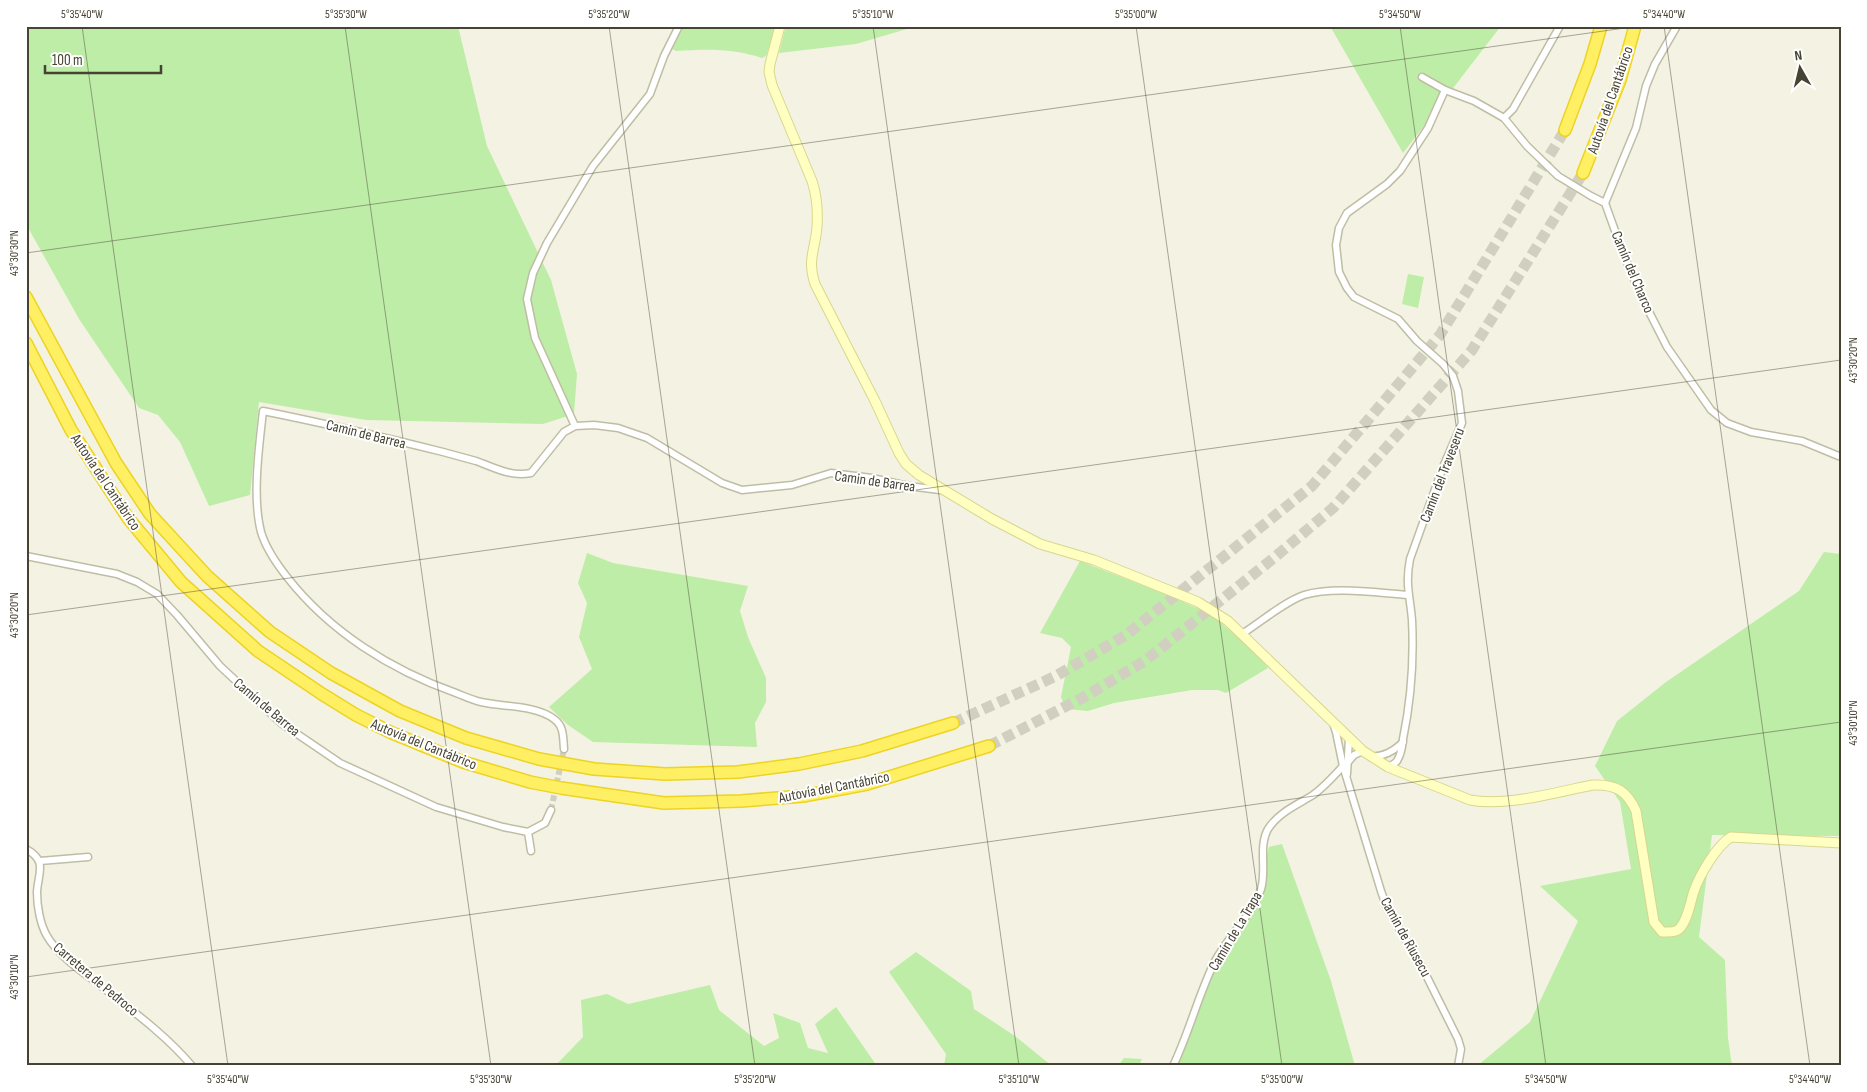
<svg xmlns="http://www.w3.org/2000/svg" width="1867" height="1092" viewBox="0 0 1867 1092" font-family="'Sofia Sans Condensed',sans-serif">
	<rect width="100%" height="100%" fill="#f4f3e3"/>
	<g fill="#bdeda7">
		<path d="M26,26H458L487,146L551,280L577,374L574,414L543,424L366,420L259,402L250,495L209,506L180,442L158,415L139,408L79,319L26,224Z"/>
		<path d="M684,26H776L766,56L762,58C731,48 708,49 676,51L672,49Z"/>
		<path d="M786,26H917L856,44L779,53Z"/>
		<path d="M1330,26H1501L1403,153Z"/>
		<path d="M1408,274L1424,277L1418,308L1402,304Z"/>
		<path d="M1824,552L1841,554V836L1712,835L1699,937L1725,960L1728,1038L1732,1066H1477L1530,1022L1578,921L1540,886L1631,869L1620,802L1595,766L1617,721L1666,682L1799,591Z"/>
		<path d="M587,553L613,563L748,586L740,611L748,637L766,678V702L755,723L757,747L593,742L568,725L549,707L592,669L579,637L587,603L578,583Z"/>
		<path d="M1080,561L1170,596L1210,614L1251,648L1268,668L1226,693L1218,690H1192L1114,703L1088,711L1066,709L1061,697L1071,647L1062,638L1040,633Z"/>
		<path d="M1282,844L1331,981L1355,1066H1175L1214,968L1254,909L1269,847Z"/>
		<path d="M916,952L971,991L974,1009L1015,1036L1052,1066H944L946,1054L889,972Z"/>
		<path d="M710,985L719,1010L764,1046L779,1038L773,1013L800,1023L808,1048L828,1053L815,1024L836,1007L877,1066H555L583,1037L581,1000L607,994L628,1004Z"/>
		<path d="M1124,1058L1142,1059L1139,1066H1118Z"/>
	</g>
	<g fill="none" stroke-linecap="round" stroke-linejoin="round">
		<path stroke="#d1d0c0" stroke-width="6" stroke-dasharray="6 3" stroke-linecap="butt" d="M551,810L564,749"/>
		<g stroke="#d1d0c0" stroke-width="11" stroke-dasharray="11 5.5" stroke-linecap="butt">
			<path d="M953,723L1056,676L1126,635L1312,486L1440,335L1565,130"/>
			<path d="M989,746L1086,696L1146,660L1275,557L1333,508L1472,350L1583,173"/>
		</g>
		<g stroke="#c0bda5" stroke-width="9">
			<g id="street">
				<path d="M1422,77L1445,90L1474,101L1504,118L1527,146L1558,176L1591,196L1605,203L1623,253L1642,298L1667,347L1711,410L1727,423L1751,432L1802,441L1841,457"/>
				<path d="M1504,118L1513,109L1560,26"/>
				<path d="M1605,203L1636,128L1646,86L1655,64L1677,26"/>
				<path d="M575,426L535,338L527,299L533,273L547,243L593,166L650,94L664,56L679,26"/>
				<path d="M26,556L117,574L137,582L157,594L177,615L220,666L281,723L340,763L436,807L503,827L528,832L545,823L551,810"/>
				<path d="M1242,634C1261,622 1284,602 1304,595C1334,586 1377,593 1408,595"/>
				<path d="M1333,723L1336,732L1343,766L1381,891L1387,908L1422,967L1458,1039L1461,1049L1458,1066"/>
				<path d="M564,749C563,737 564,726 554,719C536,705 502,707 481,702C472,700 464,696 456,693C391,670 330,632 287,577C276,563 266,549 261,532C252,497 259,447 263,411C323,423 383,437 443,452C454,455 465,458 476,461C496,468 510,477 531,473L564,432L575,426L594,425L618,428L647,438L722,483L742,490L792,485L831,473L872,478L908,486L940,490"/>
				<path d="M1371,757C1384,756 1393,752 1403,742"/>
				<path d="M1348,762L1354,755L1363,751"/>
				<path d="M1388,767C1391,765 1395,764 1397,761C1402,753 1402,747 1403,739C1411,700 1414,660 1412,620C1410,595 1405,585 1410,559L1443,467L1462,423L1458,391L1453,376L1443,364L1417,341L1398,319L1354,297L1347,288L1339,272L1336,245L1339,228L1347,213L1387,184L1400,171L1428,128L1445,90"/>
				<path d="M1347,774L1349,738"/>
				<path d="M528,832L531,851"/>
				<path d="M26,849C48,861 38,873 37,892C37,906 40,924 47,936C58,955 80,970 97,983C130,1009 165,1034 192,1066"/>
				<path d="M40,861L88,857"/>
				<path d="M1173,1066C1189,1033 1198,996 1214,963C1227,937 1251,917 1261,889C1267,870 1258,847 1268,829C1279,812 1297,805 1313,795C1324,787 1334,776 1343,766"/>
			</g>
		</g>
		<g stroke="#d8d68e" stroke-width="11">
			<path id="secondary" d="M780,26L770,64L769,72L772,85L812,181C817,196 818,211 817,227C815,251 807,259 815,284L875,401L899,453L906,464L919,475L992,519L1040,544L1094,560L1198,602L1228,621L1363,751L1388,767L1470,800C1508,807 1555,792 1593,785C1616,784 1627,791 1636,811L1654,922L1662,932C1668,932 1676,933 1680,928C1688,919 1690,903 1694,891C1699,876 1717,845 1731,837L1841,843"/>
		</g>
		<g stroke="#edd323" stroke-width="14">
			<g id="highway">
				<path d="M1565,130L1590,64L1601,26"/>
				<path d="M1583,173L1620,80L1635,26"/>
				<path d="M26,297L116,463L150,514L207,576L270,632L331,673L400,711L466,738L539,759L594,769L665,774L738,772L799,764L862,751L953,723"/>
				<path d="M26,343L71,430L128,518L181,582L258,651L322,694L356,715L392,733L463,762L530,782L561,788L664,803L741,801L803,796L867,784L989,746"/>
			</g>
		</g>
		<use href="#street" stroke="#fff" stroke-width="6"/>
		<use href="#secondary" stroke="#ffffc2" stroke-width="9"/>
		<use href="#highway" stroke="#fff063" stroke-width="11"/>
	</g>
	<path fill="none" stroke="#464333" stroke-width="1" stroke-opacity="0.45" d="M82,26L228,1066M345,26L491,1066M609,26L755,1066M873,26L1019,1066M1136,26L1282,1066M1400,26L1546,1066M1664,26L1810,1066M26,253L1639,26M26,615L1841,360M26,977L1841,722"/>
	<g text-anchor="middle" stroke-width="4" stroke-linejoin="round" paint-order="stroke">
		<g font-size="15" fill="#464333" stroke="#fff">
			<text transform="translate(1610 100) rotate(-71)" y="5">Autovía del Cantábrico</text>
			<text transform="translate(1633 272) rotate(67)" y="5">Camín del Charco</text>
			<text transform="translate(366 434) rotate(14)" y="5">Camin de Barrea</text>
			<text transform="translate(1442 475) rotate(-69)" y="5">Camín del Traveseru</text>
			<text transform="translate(875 481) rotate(8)" y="5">Camin de Barrea</text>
			<text transform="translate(106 482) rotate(56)" y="5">Autovía del Cantábrico</text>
			<text transform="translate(267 707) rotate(40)" y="5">Camín de Barrea</text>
			<text transform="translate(424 744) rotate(22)" y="5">Autovía del Cantábrico</text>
			<text transform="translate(834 787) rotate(-11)" y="5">Autovía del Cantábrico</text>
			<text transform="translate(1235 931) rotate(-59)" y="5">Camín de La Trapa</text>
			<text transform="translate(1406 937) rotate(61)" y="5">Camín de Riusecu</text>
			<text transform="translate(96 979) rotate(40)" y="5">Carretera de Pedroco</text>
		</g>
	</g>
	<rect width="1867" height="1092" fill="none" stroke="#ffffff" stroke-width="55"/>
	<g transform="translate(1800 68) rotate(352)" stroke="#ffffff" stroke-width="4" paint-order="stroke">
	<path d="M0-4L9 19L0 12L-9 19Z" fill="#464333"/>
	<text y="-8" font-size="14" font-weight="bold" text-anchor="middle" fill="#464333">N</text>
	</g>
	<path d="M45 65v8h116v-8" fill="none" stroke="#464333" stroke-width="2.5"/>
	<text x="52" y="65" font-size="15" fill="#464333" stroke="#ffffff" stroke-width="4" paint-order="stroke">100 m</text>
	<rect x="28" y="28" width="1812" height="1036" fill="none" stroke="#464333" stroke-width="2"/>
	<g font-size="12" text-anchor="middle" fill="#464333">
		<text x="82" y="18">5°35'40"W</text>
		<text x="346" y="18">5°35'30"W</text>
		<text x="609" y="18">5°35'20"W</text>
		<text x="873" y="18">5°35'10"W</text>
		<text x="1136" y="18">5°35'00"W</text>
		<text x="1400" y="18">5°34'50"W</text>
		<text x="1664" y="18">5°34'40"W</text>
		<text transform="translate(14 253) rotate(-90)" y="4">43°30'30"N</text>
		<text transform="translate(1853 360) rotate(-90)" y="4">43°30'20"N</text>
		<text transform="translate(14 615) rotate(-90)" y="4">43°30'20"N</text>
		<text transform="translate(1853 723) rotate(-90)" y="4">43°30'10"N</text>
		<text transform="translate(14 977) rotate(-90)" y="4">43°30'10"N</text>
		<text x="228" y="1083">5°35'40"W</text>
		<text x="491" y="1083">5°35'30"W</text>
		<text x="755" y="1083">5°35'20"W</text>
		<text x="1019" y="1083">5°35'10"W</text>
		<text x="1282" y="1083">5°35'00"W</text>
		<text x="1546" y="1083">5°34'50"W</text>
		<text x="1810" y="1083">5°34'40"W</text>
	</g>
</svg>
